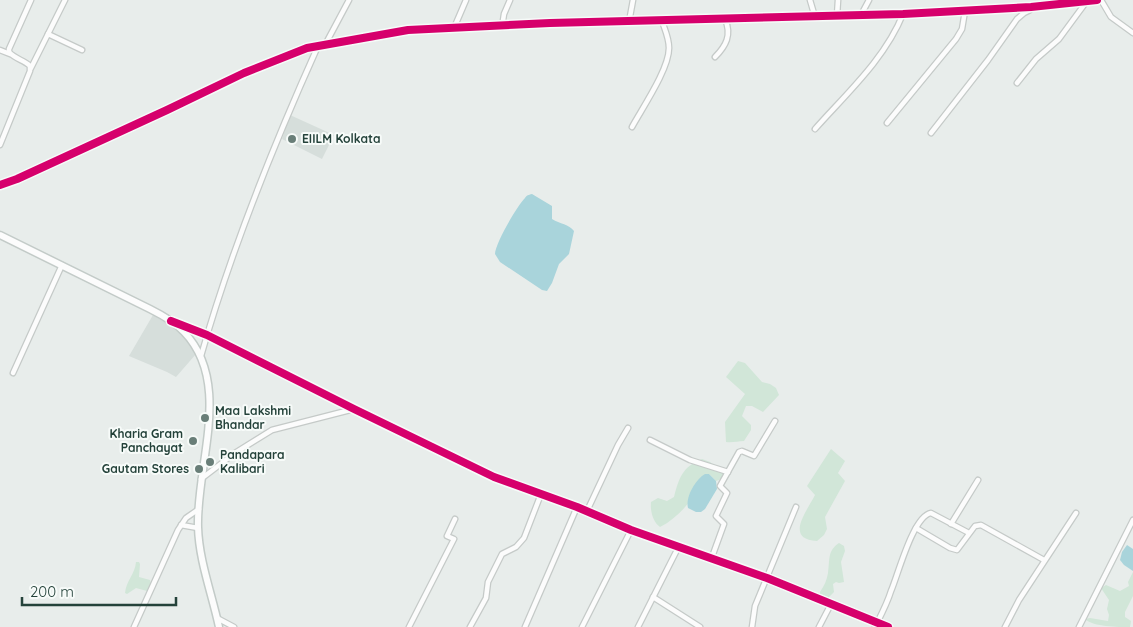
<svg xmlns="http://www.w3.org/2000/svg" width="1133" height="627" viewBox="0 0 1133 627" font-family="Quicksand,sans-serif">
	<rect width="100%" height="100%" fill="#e8edeb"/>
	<g fill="#d6dedb">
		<path d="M290,115L334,135L322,159L282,139Z"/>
		<path d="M153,315L170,325L186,339L196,354L176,377L167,372L129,356Z"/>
	</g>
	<g fill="#d1e6d8">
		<path d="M738,361L745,363L762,382L770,384L776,388L779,395L763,412L752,406H746L742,416L751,425V430L744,441C738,441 732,443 726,442L725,422L745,394L726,377Z"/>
		<path d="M831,449L845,461L838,473L845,481L825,517L827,529L824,535L817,541C784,539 807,511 815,495L807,486Z"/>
		<path d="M702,459L710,462L724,473C722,477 721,480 716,481L709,474C696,494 682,516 660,527C653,522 650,511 651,502L658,498L667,501L674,497C679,478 682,467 702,459Z"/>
		<path d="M839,543L844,546L845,551L841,562L844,582L839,583L836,582L833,584L834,592L827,599L820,595V592C824,586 827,580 828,573C830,560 827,551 839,543Z"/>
		<path d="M136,562H139L140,564L139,577L150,580L151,584L147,591L136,588L127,594L125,593C126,581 135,574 136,562Z"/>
		<path d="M1133,572V596L1125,612V617L1131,621L1130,627C1117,627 1094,627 1085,619L1090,618L1108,621L1109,615L1107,609L1109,600L1101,588L1106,585L1120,591L1129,586L1128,582Z"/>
	</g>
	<g fill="#a9d4db">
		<path d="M532,194L552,206V219C560,224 569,224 574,231L569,254L559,264L552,283L547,291L542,290L500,262L495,254C495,244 517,206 525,198C527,195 528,195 532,194Z"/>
		<path d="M705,474H709L716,481L717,489L705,509L701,512H696L688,508C685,497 696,479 705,474Z"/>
		<path d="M1127,545L1133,549V571L1124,565L1120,560L1122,552Z"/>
	</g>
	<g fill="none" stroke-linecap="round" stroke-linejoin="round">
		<g stroke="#c5cac8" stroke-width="7">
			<g id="minor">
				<path d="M810,0L815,17"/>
				<path d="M1101,0L1111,17L1133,33"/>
				<path d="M861,15L869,0"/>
				<path d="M837,16L838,0"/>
				<path d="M629,22L633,0"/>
				<path d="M502,27L504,14L510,0"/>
				<path d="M454,28L466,0"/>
				<path d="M48,34L82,50"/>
				<path d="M325,45L349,0"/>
				<path d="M0,50L10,54"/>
				<path d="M715,57C726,46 732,35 725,19"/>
				<path d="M31,68L65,0"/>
				<path d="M1017,83L1036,59L1059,39L1087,1"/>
				<path d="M887,123L956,39L962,29L965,11"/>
				<path d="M632,127C643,107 669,69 669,48C669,38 665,30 662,21"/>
				<path d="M815,129C846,94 885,59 903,14"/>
				<path d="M931,133L988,60L1017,19L1024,13L1030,10L1031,7"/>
				<path d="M0,145L30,71V66C24,60 15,59 9,52V49L31,0"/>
				<path d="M177,323L207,335L354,409L494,477L577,507L631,530L767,578L888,627"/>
				<path d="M201,356C231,250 273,146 318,46"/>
				<path d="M13,373L62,265"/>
				<path d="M650,440L690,460L728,472"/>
				<path d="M201,479L235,453L272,430L354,409"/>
				<path d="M587,511L618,445L628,428"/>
				<path d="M951,524L978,480"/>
				<path d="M181,525L198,528"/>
				<path d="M916,528L950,548L957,550L975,526L981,525L1044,560"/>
				<path d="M712,557L724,524L716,516L727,493L720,486L739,452L742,451L754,456L775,421"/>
				<path d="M653,597L700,627"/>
				<path d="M217,618L234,627"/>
				<path d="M134,627L178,530L186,518L199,509"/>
				<path d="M409,627L454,539L447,536L455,519"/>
				<path d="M470,627L486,598L488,582L502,554L516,547L524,538L541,494"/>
				<path d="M525,627L577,507"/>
				<path d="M582,627L631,530"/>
				<path d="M638,627L679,546"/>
				<path d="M752,627L755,606L796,507"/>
				<path d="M819,627L831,604"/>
				<path d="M875,627C881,615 887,604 891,591C898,575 913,516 931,513L969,533"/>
				<path d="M1005,627L1019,600L1076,513"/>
				<path d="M1079,627L1133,520"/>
			</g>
		</g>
		<g stroke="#c5cac8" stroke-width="8">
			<path id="tertiary" d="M0,185L17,179L167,110L244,73L307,48L408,30L550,23L903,14L1031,7L1097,0"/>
		</g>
		<g stroke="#c3cbc8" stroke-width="9">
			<path id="secondary" d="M0,235L150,309C162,315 175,322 184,332C233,383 196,465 198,527C199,561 212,594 219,627"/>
		</g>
		<use href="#minor" stroke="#fcfcfc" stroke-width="4.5"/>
		<use href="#tertiary" stroke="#fcfcfc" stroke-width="5.5"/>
		<use href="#secondary" stroke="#fcfcfc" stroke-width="6"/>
		<g stroke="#f7fbf9" stroke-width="11">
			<g id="cycleway">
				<path d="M0,185L17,179L167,110L244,73L307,48L408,30L550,23L903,14L1031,7L1097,0"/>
				<path d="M171,321L207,335L354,409L494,477L577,507L631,530L767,578L888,627"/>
			</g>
		</g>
		<use href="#cycleway" stroke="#d6006c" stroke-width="8"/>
	</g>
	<g fill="#697e78" stroke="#f7fbf9" stroke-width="2">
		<circle cx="292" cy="139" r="5"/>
		<circle cx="205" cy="418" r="5"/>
		<circle cx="193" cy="441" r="5"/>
		<circle cx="210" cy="462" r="5"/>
		<circle cx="199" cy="469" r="5"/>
	</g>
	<g text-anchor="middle" stroke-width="4" stroke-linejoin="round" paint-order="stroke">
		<g font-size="12" font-weight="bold" fill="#24423a" stroke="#f7fbf9" text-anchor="start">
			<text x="302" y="143">EIILM Kolkata</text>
			<text x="215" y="415">Maa Lakshmi<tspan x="215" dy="14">Bhandar</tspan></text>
			<text x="183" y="438" text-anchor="end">Kharia Gram<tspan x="183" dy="14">Panchayat</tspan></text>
			<text x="220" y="459">Pandapara<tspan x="220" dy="14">Kalibari</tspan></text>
			<text x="189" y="473" text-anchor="end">Gautam Stores</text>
		</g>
	</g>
	<path d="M22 597v8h154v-8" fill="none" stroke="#24423a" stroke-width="2.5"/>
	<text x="30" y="597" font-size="15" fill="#24423a" stroke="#f7fbf9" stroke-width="4" paint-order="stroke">200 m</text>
</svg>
